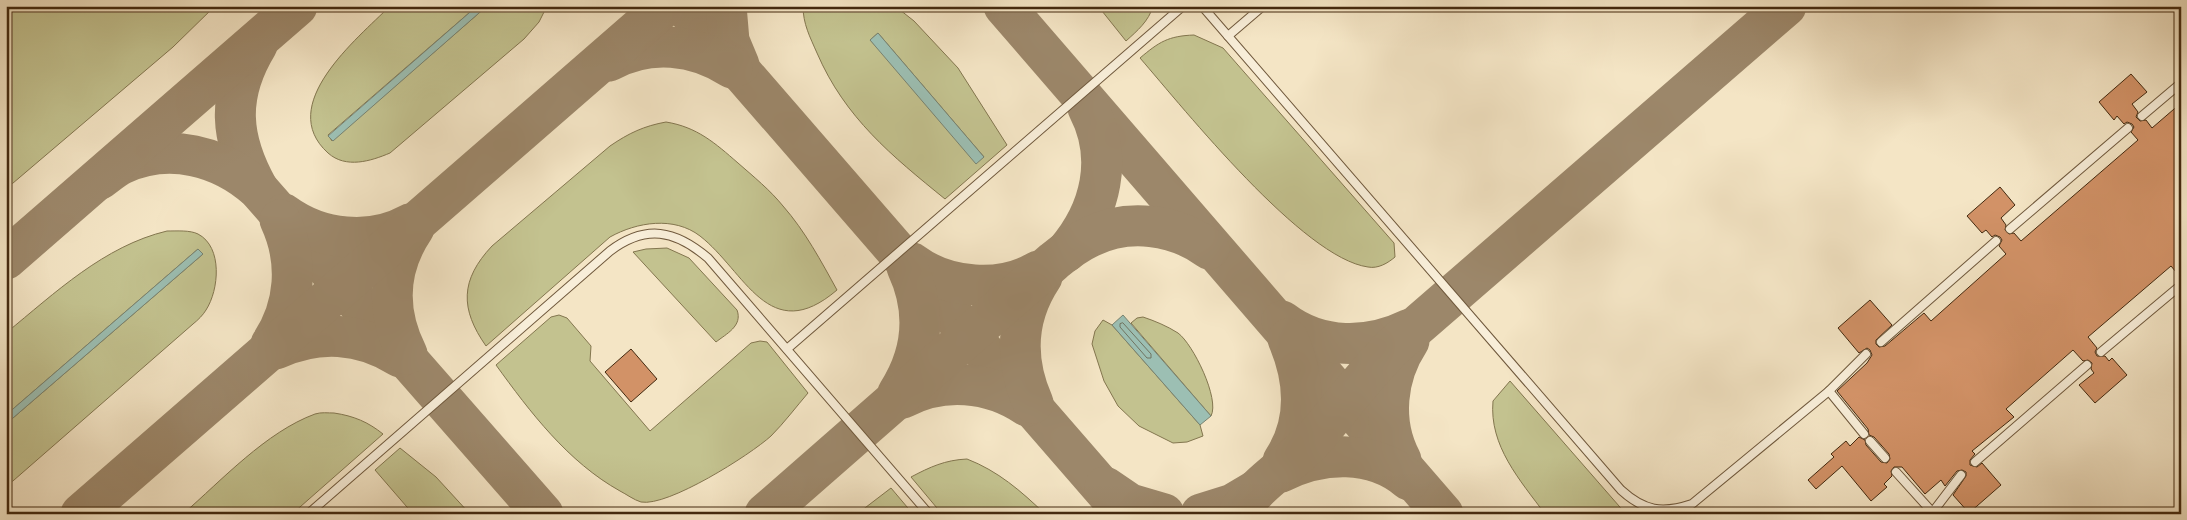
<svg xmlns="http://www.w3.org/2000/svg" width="2187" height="520" viewBox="0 0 2187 520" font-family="'Libre Caslon Text',serif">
	<rect width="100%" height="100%" fill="#f4e5c5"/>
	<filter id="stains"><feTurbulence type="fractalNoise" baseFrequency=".004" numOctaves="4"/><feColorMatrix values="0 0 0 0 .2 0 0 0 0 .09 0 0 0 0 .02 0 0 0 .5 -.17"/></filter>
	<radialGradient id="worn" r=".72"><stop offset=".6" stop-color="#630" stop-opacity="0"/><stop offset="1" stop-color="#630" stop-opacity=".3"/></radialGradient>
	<g fill="#c3c28f" stroke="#83764f" fill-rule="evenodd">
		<path d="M7,6H215L173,47L6,189Z"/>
		<path d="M390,6H477L328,135L332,141L487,6H547L539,22L524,39L390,153C371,161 346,169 328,153C275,105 357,39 390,6Z"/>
		<path d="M803,6H895L914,21L958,68L1007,145L945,199C892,156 845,118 817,53C810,37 803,24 803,6ZM878,33L984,157L870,40Z"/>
		<path d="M1098,6H1153C1149,21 1137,31 1126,41Z"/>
		<path d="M1194,35L1223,48L1394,243L1395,257C1388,263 1378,269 1368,267C1303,258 1185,110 1140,58C1159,42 1168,36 1194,35Z"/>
		<path d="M666,122C697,127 715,143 738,163C754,177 770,190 783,206C805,231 821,261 837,290C769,348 745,271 700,236C674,216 637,222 610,237L486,346C460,309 460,280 492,246L610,146C629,133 644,126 666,122Z"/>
		<path d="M167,231C177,231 190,230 198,234C223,247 219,290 206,310C203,315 198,320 193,324L6,487V424L203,254L198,249L6,415V333C55,293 104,246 167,231Z"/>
		<path d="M667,248L689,258L737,310C743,326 726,334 716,342L633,252L646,249Z"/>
		<path d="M559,315L567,318L591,346L590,361L650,431L751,343L760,341L767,342L808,393C796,407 784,423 771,436C750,455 668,507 641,502C634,500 626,494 620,491C568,462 530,412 496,365L551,317Z"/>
		<path d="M1143,317C1155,321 1167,326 1178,333C1193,344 1220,399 1211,416L1131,323L1137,318Z"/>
		<path d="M1103,320L1112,325L1200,425L1203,436L1187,442L1173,443L1139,426L1118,406L1104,381L1092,344L1095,331Z"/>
		<path d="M1510,381L1626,514H1545C1520,480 1489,446 1493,401Z"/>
		<path d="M334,413C354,416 368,422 383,434L292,514H183C222,480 266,432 315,414C321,412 328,413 334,413Z"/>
		<path d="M400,448L436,477L470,514H413L375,470Z"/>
		<path d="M967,459C998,471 1021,491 1045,514H942L911,477C930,467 945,460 967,459Z"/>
		<path d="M891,488L913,514H857Z"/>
	</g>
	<g fill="#9cbfb3" stroke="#788371">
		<path d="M477,6H487L333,141L328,136Z"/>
		<path d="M878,33L984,157L976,164L870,40Z"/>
		<path d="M198,249L203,254L6,424V415Z"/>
		<path d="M1123,315L1211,416L1200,425L1112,325Z"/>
	</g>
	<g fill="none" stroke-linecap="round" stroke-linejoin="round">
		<path stroke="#707461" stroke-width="1" d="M1123,323L1151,354V358H1147L1120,327V324Z"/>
		<g stroke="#9c876a" stroke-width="41">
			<path d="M684,6L1125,514"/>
			<path d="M726,6L729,41L739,65"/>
			<path d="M1004,6L1443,514"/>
			<path d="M257,45C226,96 230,139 258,189"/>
			<path d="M609,61C649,39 695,44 732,68"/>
			<path d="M100,179C107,174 114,168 122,164C169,142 221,156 258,189L543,514"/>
			<path d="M284,214C320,240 370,246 410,224"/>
			<path d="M1066,252C1101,211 1114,158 1088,108"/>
			<path d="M6,259L297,6"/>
			<path d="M912,263C947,289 1001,293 1038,271"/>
			<path d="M1282,321C1320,350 1369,349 1410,329"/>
			<path d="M271,344C296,306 299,261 280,220"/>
			<path d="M276,349C317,330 361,332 400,357"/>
			<path d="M407,354C386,312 387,268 414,228"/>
			<path d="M898,393C923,354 927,310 907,267"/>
			<path d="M903,398C942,377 990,381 1027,406"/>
			<path d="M1033,403C1014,360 1016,316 1042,277"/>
			<path d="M1401,460C1381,422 1386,376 1409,341"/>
			<path d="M1283,461C1308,423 1305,379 1288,339"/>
			<path d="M1281,472C1322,452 1372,449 1409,480"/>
			<path d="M1105,487L1130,504L1164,514"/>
			<path d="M81,514L665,6"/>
			<path d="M765,514L1054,261C1065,252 1077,243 1090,237C1128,218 1175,224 1209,249"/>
			<path d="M1201,514L1233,504L1255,491"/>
			<path d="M1238,514C1255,484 1287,467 1311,442C1340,410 1364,374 1396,344L1786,6"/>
		</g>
	</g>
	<g fill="#d29267" stroke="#43290f">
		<path d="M2131,74L2147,92L2132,104L2138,112L2136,117L2140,121L2146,120L2152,128L2181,103V278L2171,266L2088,337L2097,348L2095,352L2097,356H2105L2109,361L2112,358L2127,375L2095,403L2079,385L2094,373L2091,369L2092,363L2088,360L2083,361L2073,350L2006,409L2014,417L1972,451L1975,454L1970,460V465L1977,467L1982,463L2001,485L1969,513L1953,495L1966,476V472L1962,470L1957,471L1945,486L1941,480L1925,494L1902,467H1894L1891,471L1892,476L1884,484L1887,487L1871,501L1842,466L1816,489L1808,480L1834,457L1831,454L1846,441L1850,446L1859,437L1865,440L1866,445L1881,462L1887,463L1890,459L1889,454L1874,437L1869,435L1868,429L1837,391L1867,363L1872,355L1870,350L1867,348L1859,353L1838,328L1870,300L1892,325L1876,340V344L1879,347L1885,346L1924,313L1931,321L2006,254L1999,246L2002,240L2000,237L1995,235L1992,237L1986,230L1982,233L1967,216L2000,187L2015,205L2001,218L2006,225L2005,230L2009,234L2014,233L2021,241L2138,140L2131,132L2134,127L2132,124L2127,122L2124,124L2117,116L2114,120L2099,102Z"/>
		<path d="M631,349L657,379L631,402L605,372Z"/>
	</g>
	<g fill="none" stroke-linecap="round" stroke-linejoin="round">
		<g stroke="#6f583c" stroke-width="10">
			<g id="service">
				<path d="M1202,6L1621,490C1644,511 1662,514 1692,504L1829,391L1866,354"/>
				<path d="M1228,36L1263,6"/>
				<path d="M2142,116L2181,83"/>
				<path d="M2010,229L2128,128"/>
				<path d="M1881,342L1996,241"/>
				<path d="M787,349L1183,6"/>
				<path d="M2101,352L2181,285"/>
				<path d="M1829,391L1864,434"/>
				<path d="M1870,441L1885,458"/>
				<path d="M1975,462L2087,365"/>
				<path d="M1896,472L1934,514"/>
				<path d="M1932,513L1961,475"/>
				<path d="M308,514L610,251C646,224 675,230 708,258L929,514"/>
			</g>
		</g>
		<use href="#service" stroke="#f8eed9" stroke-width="8"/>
	</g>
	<rect width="2187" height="520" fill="none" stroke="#f4e5c5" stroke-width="25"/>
	<rect x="8" y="8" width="2172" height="505" fill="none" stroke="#43290f" stroke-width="2.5"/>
	<rect x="12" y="12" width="2162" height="495" fill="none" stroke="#43290f"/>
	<rect width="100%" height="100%" filter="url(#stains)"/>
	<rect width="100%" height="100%" fill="url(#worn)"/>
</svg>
